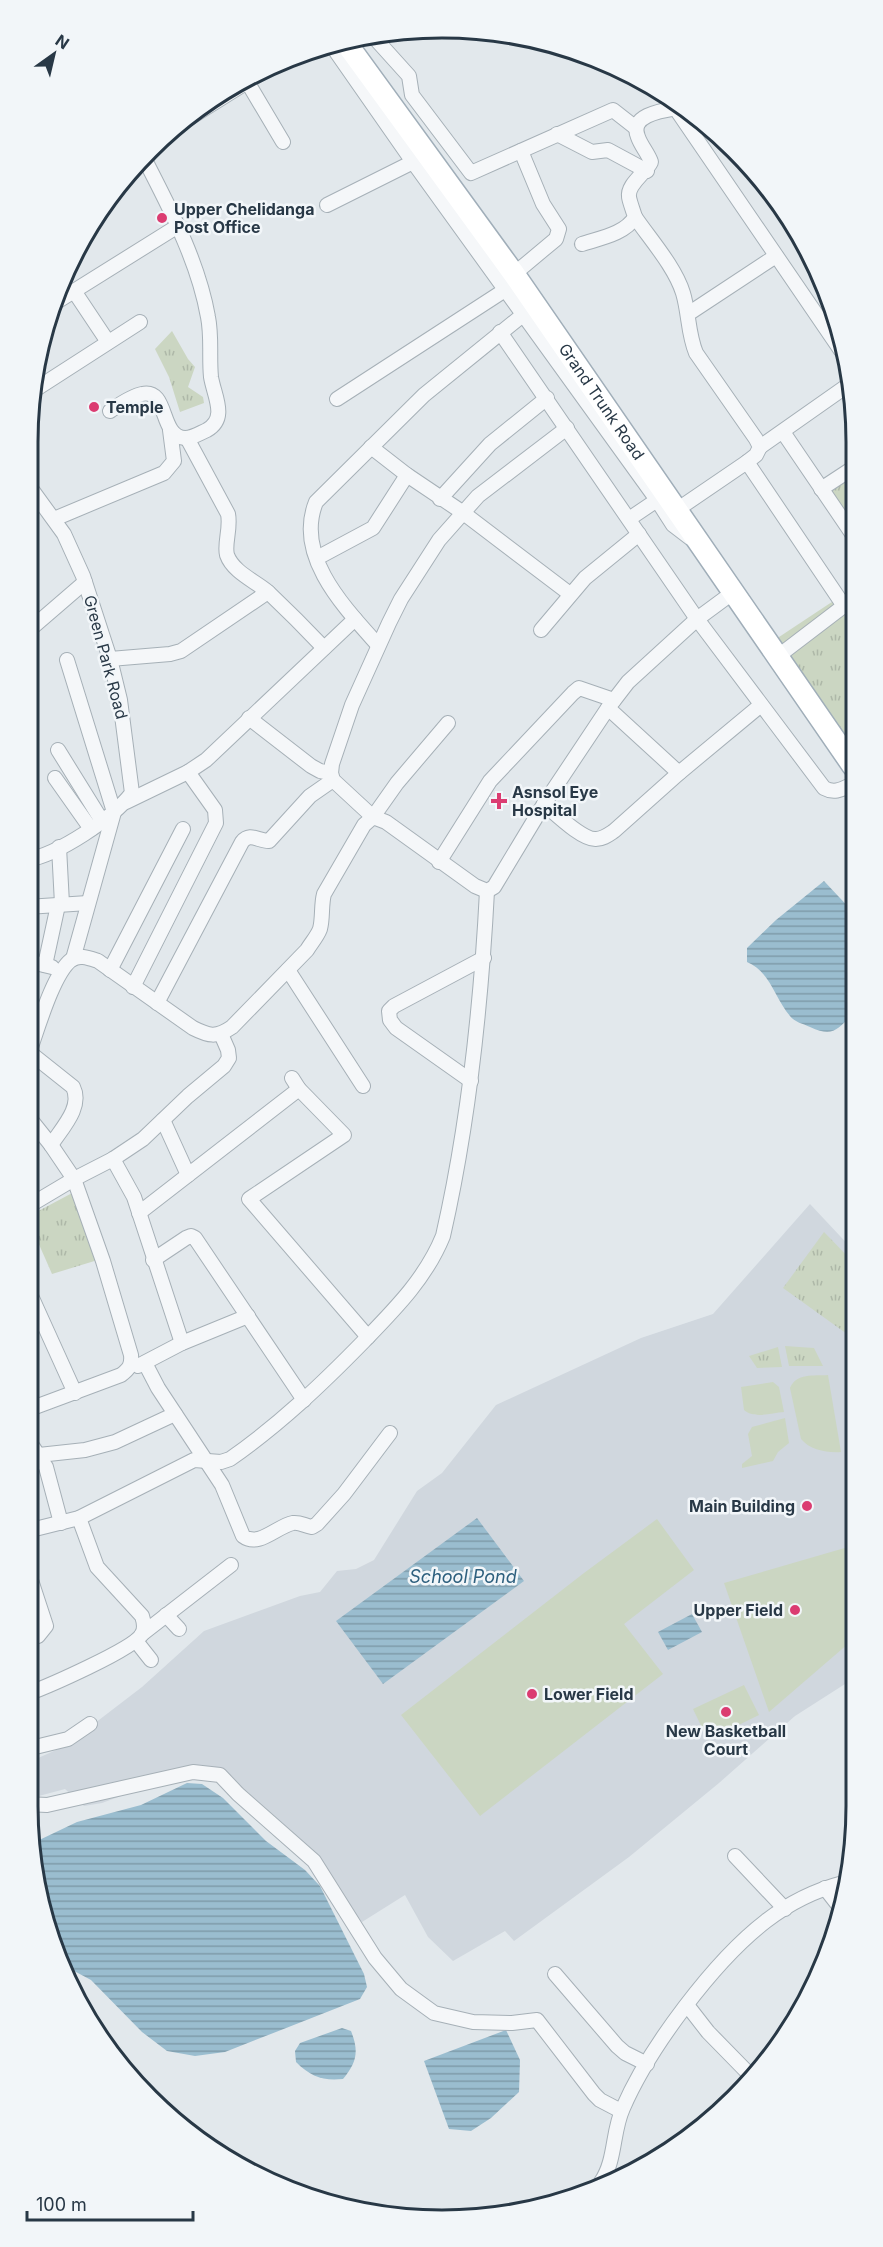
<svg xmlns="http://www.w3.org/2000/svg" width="883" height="2247" viewBox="0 0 883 2247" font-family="Inter,sans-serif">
	<defs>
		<pattern id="grass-tufts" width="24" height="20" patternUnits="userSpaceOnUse" patternTransform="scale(1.5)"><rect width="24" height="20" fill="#cbd6c2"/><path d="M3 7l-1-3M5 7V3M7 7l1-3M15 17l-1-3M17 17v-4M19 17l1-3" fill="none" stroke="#aeb8a8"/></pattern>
		<pattern id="water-rules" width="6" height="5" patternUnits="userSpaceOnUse" patternTransform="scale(1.5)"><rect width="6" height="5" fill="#9abdcf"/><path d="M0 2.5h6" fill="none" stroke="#7e9baa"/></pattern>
	</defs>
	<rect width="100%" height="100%" fill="#e2e8ec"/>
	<path fill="#d0d7de" d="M810,1204L855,1252L856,1677L795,1716L719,1783L629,1857L514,1941L505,1931L453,1961L428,1937L405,1895L362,1922L310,1853L204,1770L137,1790L102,1803L84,1806L65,1789L35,1797L27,1795V1763L65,1746L142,1687L204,1631L300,1596L320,1592L337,1571L356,1569L374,1560L417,1491L442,1473L496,1405L641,1338L713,1314Z"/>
	<g fill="url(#grass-tufts)">
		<path d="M172,331L188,359L195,367L188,387L203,397L204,403L180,412L169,377L155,349Z"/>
		<path d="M853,476V530L828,494Z"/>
		<path d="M853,588V747L776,639Z"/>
		<path d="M76,1191L101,1259L52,1274L27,1217Z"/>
		<path d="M824,1232L855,1264L854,1339L783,1288Z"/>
		<path d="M785,1346L814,1348L823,1366H789Z"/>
		<path d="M778,1347L782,1367L757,1368L749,1356Z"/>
	</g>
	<g fill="#cbd6c2">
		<path d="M828,1375L841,1452C827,1453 810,1450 801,1439L790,1388C796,1373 814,1376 828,1375Z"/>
		<path d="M773,1382L779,1387L784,1412C771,1413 754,1419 744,1410L741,1387Z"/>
		<path d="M785,1418L789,1443L778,1452L773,1461L742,1468V1464L752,1456L748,1434L752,1427Z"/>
		<path d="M657,1519L694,1570L624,1624L663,1674L480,1816L401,1715L584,1573Z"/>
		<path d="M855,1545L856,1637L769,1712L724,1583Z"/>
		<path d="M744,1685L759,1715L708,1740L693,1709Z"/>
	</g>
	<g fill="url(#water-rules)">
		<path d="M824,881L854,913V1013C837,1029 834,1038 810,1027C804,1024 794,1022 790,1016C775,999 770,971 747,962V948L776,920Z"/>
		<path d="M477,1518L524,1581L383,1684L336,1621Z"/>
		<path d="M692,1614L702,1632L668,1650L658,1632Z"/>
		<path d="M187,1783L202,1784L223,1798L266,1841L305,1870L320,1886L364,1974L367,1987L360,1999L225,2052L195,2056L167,2051L142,2032L91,1980L61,1964L49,1939L33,1843L77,1822L141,1805Z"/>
		<path d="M342,2028L351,2031C359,2051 357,2062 343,2079C323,2081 311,2077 296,2062L295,2051L300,2043Z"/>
		<path d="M506,2030L520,2060L519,2092L491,2118L471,2131L449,2129L424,2061Z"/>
	</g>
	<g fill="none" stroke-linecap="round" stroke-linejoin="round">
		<g stroke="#a6b0b7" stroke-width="16">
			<g id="minor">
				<path d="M372,35L409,76L412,95L471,173L613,110L636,128"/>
				<path d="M330,43L413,162L657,500L673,525L690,538"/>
				<path d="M245,78L283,142"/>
				<path d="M676,109L842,352"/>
				<path d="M172,129L279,62"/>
				<path d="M557,134L592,152L608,150L647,171"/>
				<path d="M327,205L413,162"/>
				<path d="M635,217C650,239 675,267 683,293C689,313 688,334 696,353L756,439L760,447L756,455L747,462L678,509"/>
				<path d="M582,244C600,238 625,234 635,217C633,210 630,203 629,197C627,184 646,173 651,162C648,153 641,146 638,137C628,113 668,110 683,107"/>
				<path d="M514,274L556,239L559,229L543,204L521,151"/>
				<path d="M74,291L108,342"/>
				<path d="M50,306L178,226"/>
				<path d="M688,314L776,256"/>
				<path d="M500,332L697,619L824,788C835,794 842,789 853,784"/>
				<path d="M36,389L140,322"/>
				<path d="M337,399L505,290"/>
				<path d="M110,411C119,405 131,396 142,394C169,388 159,437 185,438C193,438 200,433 207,430C228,418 214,396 211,377C209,357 212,337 208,317C198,260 169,207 143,156"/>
				<path d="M783,432L853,535"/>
				<path d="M187,438L228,514C231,528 224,544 227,555C233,572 255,581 268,592C287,610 306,629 324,648"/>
				<path d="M371,447L407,475L462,512L570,594"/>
				<path d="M760,447L851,383"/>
				<path d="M747,462L844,606"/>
				<path d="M27,483L64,534L83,576L110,659L120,700L132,793C112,819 59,854 27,860"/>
				<path d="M821,489L853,468"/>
				<path d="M440,499L490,444L547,398"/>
				<path d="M54,519L164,473L174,461L170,430"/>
				<path d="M629,519L657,500"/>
				<path d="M317,558L373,528L407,475"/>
				<path d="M541,630L585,578L639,534"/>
				<path d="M27,632L85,582"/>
				<path d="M378,645C345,608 294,556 316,502L424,395L524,314"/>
				<path d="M777,657L853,599"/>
				<path d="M110,659L170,654L181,651L268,592"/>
				<path d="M67,660L114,812L73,959"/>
				<path d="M608,708L679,773"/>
				<path d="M249,718L311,766L320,771L331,773"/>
				<path d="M448,723L397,783L373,817L333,780L331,773L332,764L352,705L389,623L401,599L439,540L478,496L567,428"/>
				<path d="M58,750L102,821"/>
				<path d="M55,778L91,829"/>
				<path d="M126,802L188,772L206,760L355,619"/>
				<path d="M544,804C555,813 582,840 596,839C603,839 608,835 614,831L679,773L761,705"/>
				<path d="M59,847L62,904"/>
				<path d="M439,862L490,781L573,693L579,688L614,700"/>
				<path d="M27,907L88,903"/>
				<path d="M27,961L52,967"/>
				<path d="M45,965L58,905"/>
				<path d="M110,970L183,829"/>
				<path d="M288,970L363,1086"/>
				<path d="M133,987L216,823L215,810L188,772"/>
				<path d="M157,1003L242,842C250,832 258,841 269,841L310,796L333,780"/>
				<path d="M29,1052L73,1087C83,1107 62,1128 51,1145"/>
				<path d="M27,1058C36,1035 52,975 71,960C79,954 89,958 98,961L193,1028C209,1036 216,1038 232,1027L307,950C311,943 317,937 320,929C323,918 321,905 324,894L364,825L373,817L386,822L475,886L487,891L494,887L544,804L608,708L628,682L697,619L735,591"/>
				<path d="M292,1078L299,1089L344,1135L249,1199L368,1337"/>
				<path d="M471,1081L396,1028L390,1020L389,1011L394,1006L484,958"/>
				<path d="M27,1115L51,1145L74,1179L103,1261L131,1355C132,1365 129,1369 121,1375L27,1410"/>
				<path d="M163,1120L188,1175"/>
				<path d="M113,1159L134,1197L182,1343"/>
				<path d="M27,1207L74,1179L113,1159L143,1139L188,1096L224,1066L229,1058L228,1050L221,1034"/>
				<path d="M139,1213L299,1089"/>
				<path d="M153,1260L186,1238L191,1236L195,1238L304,1400"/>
				<path d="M27,1287L75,1393"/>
				<path d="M145,1363L158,1388L222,1485L243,1536C259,1548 277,1526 293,1523C300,1522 305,1526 312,1527L317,1524L344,1494L390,1433"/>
				<path d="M138,1366L182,1343L248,1316"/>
				<path d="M27,1438L46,1467L61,1523"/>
				<path d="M39,1455L85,1450L115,1442L175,1414"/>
				<path d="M27,1531L79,1518L194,1460L221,1462L230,1459C280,1424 322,1384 364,1341C395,1309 426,1278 443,1236C469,1122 481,1007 487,891"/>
				<path d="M27,1568L46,1626L38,1636L27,1639"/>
				<path d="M166,1615L179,1629"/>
				<path d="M142,1634L231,1565"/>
				<path d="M136,1641L151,1660"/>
				<path d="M27,1694C46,1687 134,1649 142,1634C145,1629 144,1622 142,1616L97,1567L79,1518"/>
				<path d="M27,1749L68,1739L90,1724"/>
				<path d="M27,1804L47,1805L193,1772L220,1775L238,1794L314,1861L375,1958L401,1989L434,2013L473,2022L512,2023L537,2020L594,2094L600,2100L621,2111"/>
				<path d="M735,1856L785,1909"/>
				<path d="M825,1888L839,1906"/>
				<path d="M555,1974L617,2046L625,2053L647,2064"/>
				<path d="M687,2005L708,2032L752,2077"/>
				<path d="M601,2182C616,2160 612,2132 623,2108C649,2048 714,1961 766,1921C788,1904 816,1890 843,1883"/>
			</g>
		</g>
		<g stroke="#a0aeb9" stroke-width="24">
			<g id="primary">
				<path id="s1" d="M344,40L514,274L853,766"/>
			</g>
		</g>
		<use href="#minor" stroke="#f5f7f9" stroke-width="14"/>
		<use href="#primary" stroke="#fff" stroke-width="21"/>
	</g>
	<g fill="#db3c71" stroke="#f2f6f9" stroke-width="2">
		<circle cx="162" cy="218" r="6"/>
		<circle cx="94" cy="407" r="6"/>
		<path d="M496 792h6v6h6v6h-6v6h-6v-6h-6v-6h6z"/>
		<circle cx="807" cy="1506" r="6"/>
		<circle cx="795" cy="1610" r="6"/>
		<circle cx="532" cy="1694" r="6"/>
		<circle cx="726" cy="1712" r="6"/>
	</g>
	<g text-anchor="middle" stroke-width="5" stroke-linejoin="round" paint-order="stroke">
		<g font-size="16" font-weight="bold" fill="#283846" stroke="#f2f6f9" text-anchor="start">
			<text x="174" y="215">Upper Chelidanga<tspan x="174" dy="18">Post Office</tspan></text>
			<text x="106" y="413">Temple</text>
			<text x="512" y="798">Asnsol Eye<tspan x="512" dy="18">Hospital</tspan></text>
			<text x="795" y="1512" text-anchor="end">Main Building</text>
			<text x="783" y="1616" text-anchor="end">Upper Field</text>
			<text x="544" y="1700">Lower Field</text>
			<text x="726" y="1737" text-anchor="middle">New Basketball<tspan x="726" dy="18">Court</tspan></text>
		</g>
		<g font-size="16" fill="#283846" stroke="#f2f6f9">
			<text dy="6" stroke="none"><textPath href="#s1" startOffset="444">Grand Trunk Road</textPath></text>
			<text transform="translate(106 657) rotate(75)" y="6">Green Park Road</text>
		</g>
		<g font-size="18" font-style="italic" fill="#2e607e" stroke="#f2f6f9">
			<text x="463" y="1583">School Pond</text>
		</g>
	</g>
	<path d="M0 0H883V2247H0ZM442 38H442A404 404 0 0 1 846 442V1806A404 404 0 0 1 442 2210H442A404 404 0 0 1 38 1806V442A404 404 0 0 1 442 38Z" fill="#f2f6f9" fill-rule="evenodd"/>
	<path fill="none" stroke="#283846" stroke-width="3" d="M442 38H442A404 404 0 0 1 846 442V1806A404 404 0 0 1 442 2210H442A404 404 0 0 1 38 1806V442A404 404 0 0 1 442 38Z"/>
	<g transform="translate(54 54) rotate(34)" stroke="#f2f6f9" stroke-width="4.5" paint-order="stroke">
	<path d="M0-4.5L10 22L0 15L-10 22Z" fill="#283846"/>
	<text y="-9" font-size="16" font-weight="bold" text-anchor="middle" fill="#283846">N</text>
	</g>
	<path d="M27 2211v9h166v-9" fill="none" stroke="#283846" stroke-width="3"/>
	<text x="36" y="2211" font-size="18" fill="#283846" stroke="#f2f6f9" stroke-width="4.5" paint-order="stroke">100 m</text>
</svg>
